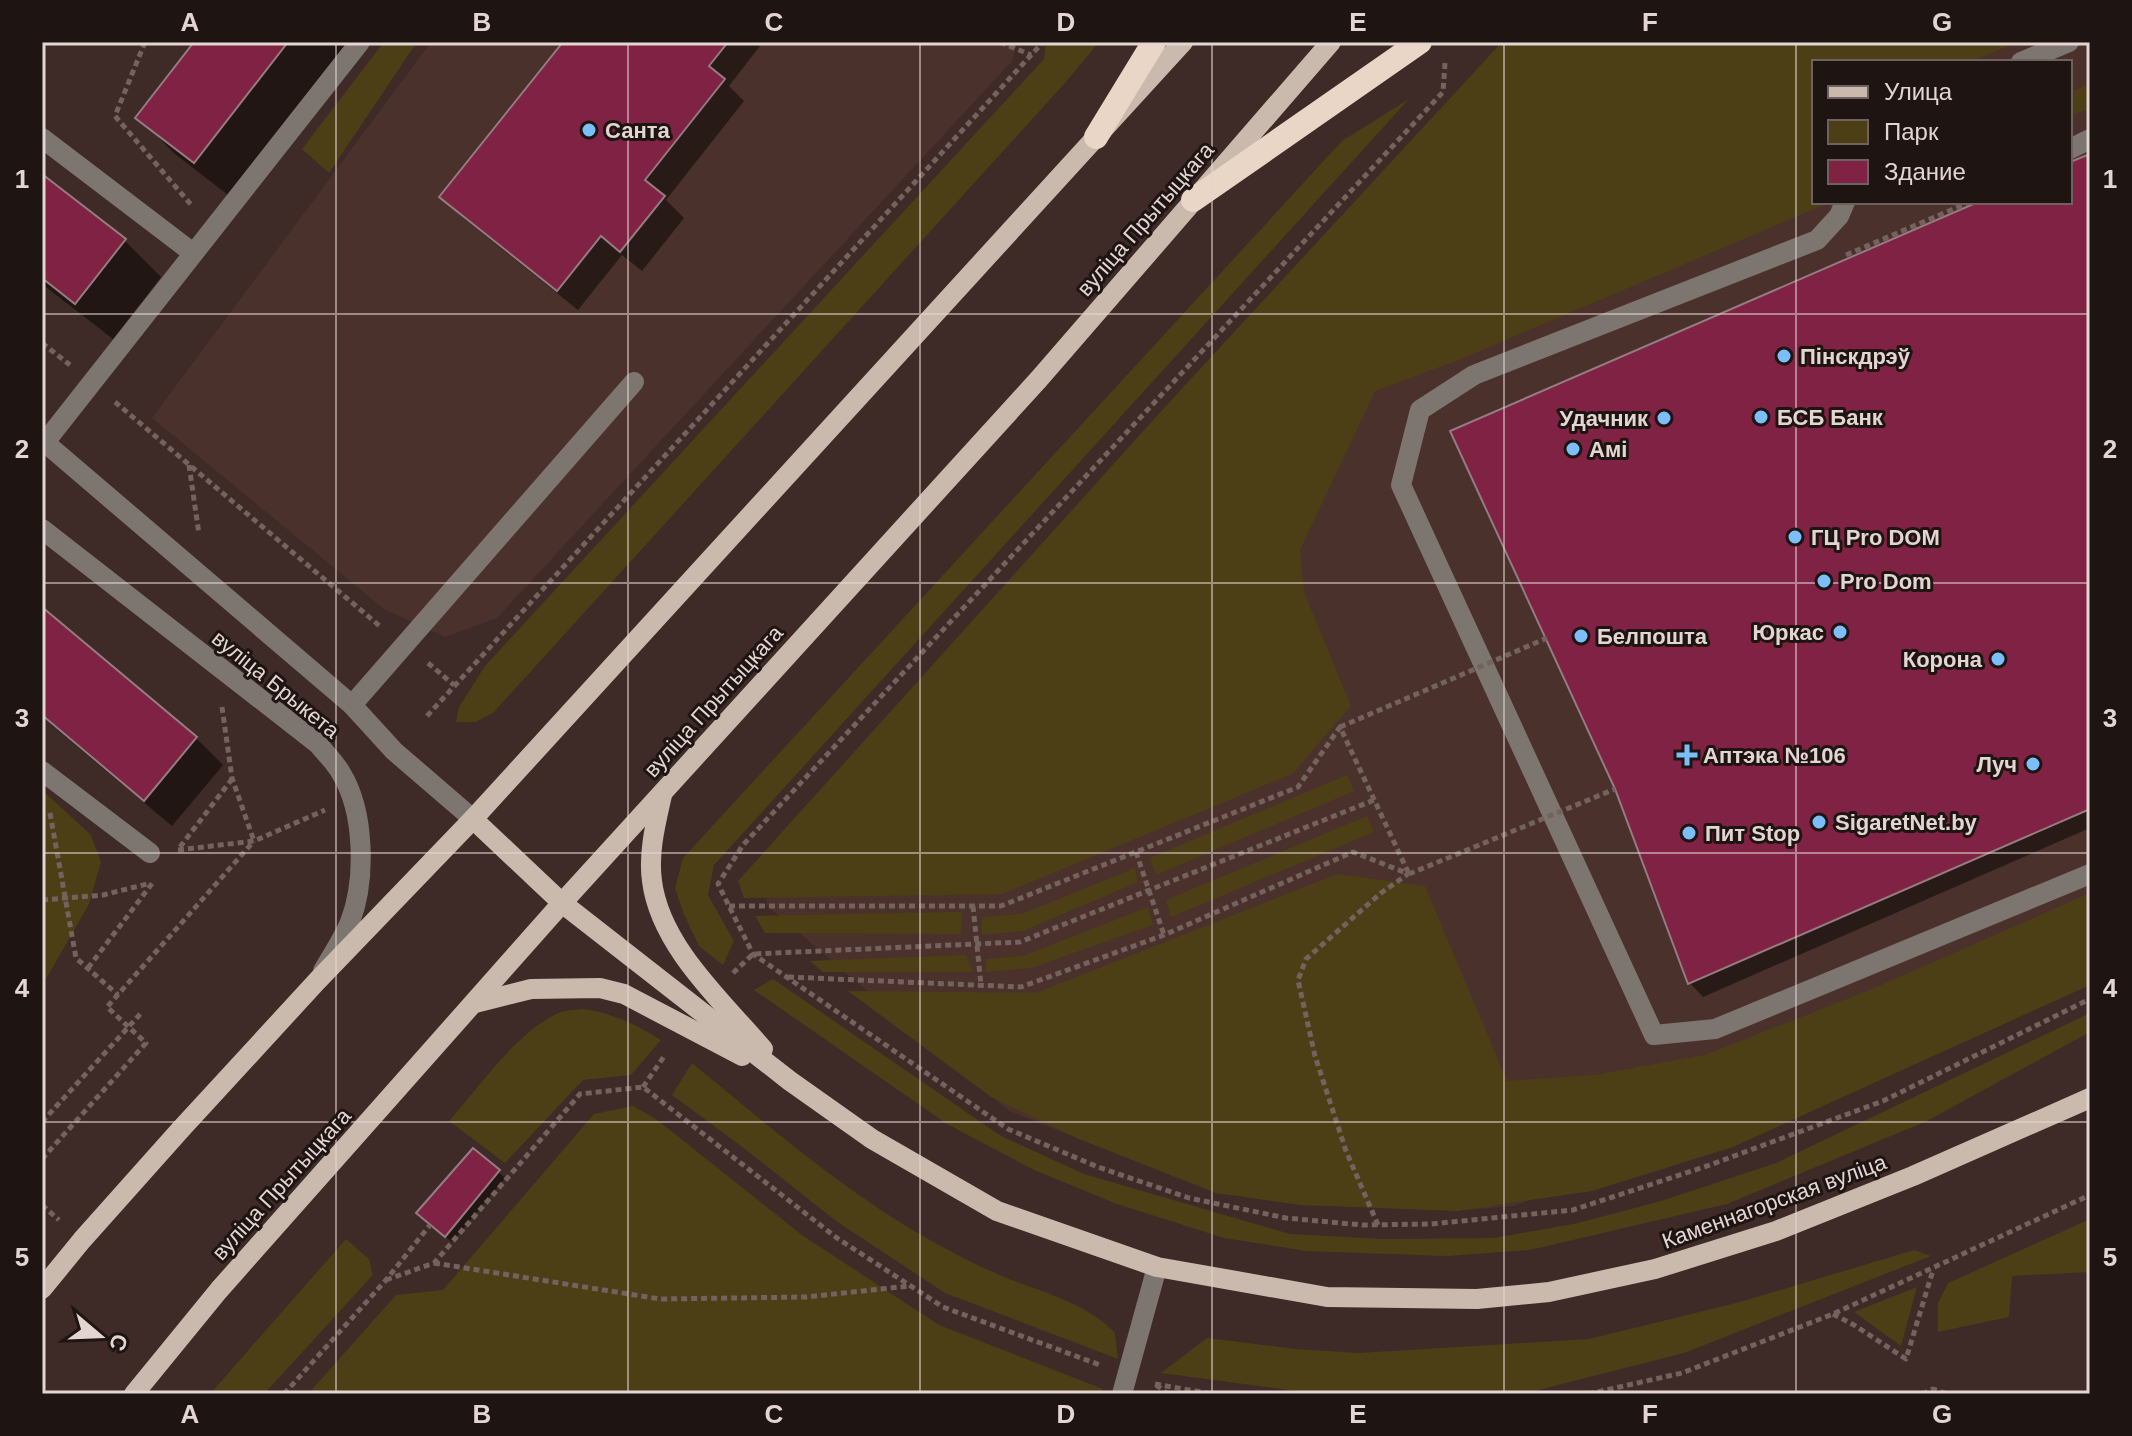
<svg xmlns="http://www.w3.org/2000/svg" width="2132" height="1436" viewBox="0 0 2132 1436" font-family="Arial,sans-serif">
	<rect width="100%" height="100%" fill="#3e2a26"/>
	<g fill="#4b312b" fill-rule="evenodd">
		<path d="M431,42H1017L1012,61L497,618L445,637L384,609L152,418Z"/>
		<path d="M1841,42H2090V955L1515,1206L1457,1211L1217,1194L1009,1111L766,905L775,852L1490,71ZM1814,62H2070V202H1814Z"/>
	</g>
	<g fill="#4c3f16">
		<path d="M384,42H417L329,173L302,149Z"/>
		<path d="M1046,42H1099L1065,83L493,713L475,722H456L459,707L485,666L1044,59Z"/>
		<path d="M1502,42H2018L1970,62H1814V202L1828,203L1461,359L1375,391L1300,550L1304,592L1351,706L1292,774L1002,894L744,898L738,881L1164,408Z"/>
		<path d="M2090,84V108L2070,116V92Z"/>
		<path d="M1409,99L714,865L708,895L734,941L723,965L699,946L683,912L675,888L683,858L1342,141Z"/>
		<path d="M1347,775L1354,791L1156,875L1150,858Z"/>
		<path d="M42,790L91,835L101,862L89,904L42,986Z"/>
		<path d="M1367,816L1374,832L1171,917L1166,900Z"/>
		<path d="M1135,868L1138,882L1023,931L982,935V917L1022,914Z"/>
		<path d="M1337,874L1425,886L1507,1081L1594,1075L1705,1055L1872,989L2090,893V985L1733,1147L1592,1191L1457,1211L1300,1205L1217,1193L1079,1139L991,1097L848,991L1036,993Z"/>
		<path d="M1148,907L1153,925L1031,968L985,972L986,959L1023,956Z"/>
		<path d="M962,912L961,934L765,933L755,916Z"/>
		<path d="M966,955L973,972H823L810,961Z"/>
		<path d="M773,979L1001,1136L1084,1174L1290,1234L1382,1239L1494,1238L1578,1223L1661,1201L1776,1163L2090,1013V1032L1927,1121L1727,1204L1530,1250L1447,1256L1306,1251L1224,1238L1117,1204L1034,1170L947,1124L754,990Z"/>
		<path d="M584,1009C612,1013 637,1025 661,1040L631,1075L583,1080L505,1163L449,1121C479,1087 514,1036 554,1015C564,1010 573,1010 584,1009Z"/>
		<path d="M692,1063C770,1127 848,1195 937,1244C958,1255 980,1267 1002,1276C1041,1292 1086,1302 1115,1333L1118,1359L945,1293L836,1221L749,1152L672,1095Z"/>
		<path d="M633,1106L656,1119L802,1235L939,1325L1103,1389L1101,1394H308L396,1295L443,1290L594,1114Z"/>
		<path d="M2090,1219V1272L2012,1276L2009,1317L1938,1332V1303L1948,1283Z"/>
		<path d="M346,1239L369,1259L373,1275L264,1394H210Z"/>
		<path d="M1914,1250L1931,1256L1684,1353L1527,1393L1319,1394L1161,1373L1207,1338L1296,1349L1359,1353L1589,1339L1740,1302Z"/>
		<path d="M1917,1287L1901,1346L1854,1312Z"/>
	</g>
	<g fill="#0007">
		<path d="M196,42H353L232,198L175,154L138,117Z"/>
		<path d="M566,42H756L760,46L729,86L744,101L666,200L684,218L642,271L622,255L578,310L462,217L442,197Z"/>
		<path d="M2090,157V828L1703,997L1690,983L1983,202H2070V164Z"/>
		<path d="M42,177L124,240L161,277L113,339L42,284Z"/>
		<path d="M42,609L196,738L223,765L172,826L42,717Z"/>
		<path d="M474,1150L505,1178L452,1242L424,1219Z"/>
	</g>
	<g fill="#7f2243" stroke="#947c81" stroke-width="2">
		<path d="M194,42H288L194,163L135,118Z"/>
		<path d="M563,42H728L709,66L725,79L645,180L665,196L620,252L601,236L557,291L439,197Z"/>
		<path d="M2090,154V809L1688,984L1615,789L1450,431L1978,202H2070V162Z"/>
		<path d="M42,174L126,239L75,304L42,278Z"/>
		<path d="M42,607L197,737L144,801L42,715Z"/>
		<path d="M473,1148L500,1170L445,1237L416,1213Z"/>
	</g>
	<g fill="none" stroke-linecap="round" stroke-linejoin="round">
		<g stroke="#74625e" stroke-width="5" stroke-dasharray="6 4" stroke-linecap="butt">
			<path d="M145,42L115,116L193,207"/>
			<path d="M1000,42L1031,55"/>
			<path d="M1445,63L1443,92L743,845L718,884L753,954L1008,1129L1098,1167L1189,1198L1286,1218L1362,1225L1431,1224L1573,1210L1707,1166L1883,1101L2090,999"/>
			<path d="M1846,255L1970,202"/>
			<path d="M42,343L70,365"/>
			<path d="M115,402L382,628"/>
			<path d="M189,465L199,534"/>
			<path d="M428,663L454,685"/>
			<path d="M222,707L232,778L254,841"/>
			<path d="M427,716L1043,42"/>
			<path d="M50,813L76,958L118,995"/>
			<path d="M180,847L232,779"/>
			<path d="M178,850L254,841L325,810"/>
			<path d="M1136,852L1164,935"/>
			<path d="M42,900L103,895L147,884"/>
			<path d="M729,906H1001L1298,787L1340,727L1409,874"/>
			<path d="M973,906L981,985"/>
			<path d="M88,968L154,881"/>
			<path d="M733,973L753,954L1020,942L1374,800"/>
			<path d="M788,977L1021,987L1164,935L1353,852L1409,874"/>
			<path d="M643,1087L665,1055"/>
			<path d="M42,1122L143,1011"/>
			<path d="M42,1159L146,1043L107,1007L254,841"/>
			<path d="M42,1205L59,1220"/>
			<path d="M1378,1225L1346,1151L1315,1056L1298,980L1306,959L1381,893L1408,874"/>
			<path d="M434,1263L660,1299L806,1297L909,1286"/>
			<path d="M386,1280L434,1263L580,1094L643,1087L837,1238L943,1307L1100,1365"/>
			<path d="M1833,1314L1854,1325L1906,1359L1933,1270"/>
			<path d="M1155,1384L1213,1394"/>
			<path d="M1156,1385L1168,1394"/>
			<path d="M284,1394L386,1280L430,1225"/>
			<path d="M1588,1394L1682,1373L1833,1314L2090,1195"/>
			<path d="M1922,1394L1933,1389L1948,1394"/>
		</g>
		<g stroke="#7d756f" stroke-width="20">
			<path d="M2021,62L2069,42"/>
			<path d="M42,138L193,253"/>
			<path d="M2070,149L2090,139"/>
			<path d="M1845,202L1839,216L1817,240L1474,375L1420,410L1401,485L1654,1035L1715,1029L2090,874"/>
			<path d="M42,440L352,705L394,751L473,819"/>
			<path d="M42,446L360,42"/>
			<path d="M42,529L318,744C325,753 335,762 341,773C365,812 366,880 350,922C343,939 332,955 323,971"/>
			<path d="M352,705L634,382"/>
			<path d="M42,771L150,853"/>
			<path d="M1122,1394L1157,1267"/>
		</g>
		<g stroke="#cabaad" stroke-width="20">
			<path d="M662,795C656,822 648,852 652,881C660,946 722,1001 763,1049"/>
			<path d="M473,819L562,903L790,1081L872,1139L997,1211L1157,1267L1327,1297L1477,1299L1549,1292L1655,1269L1776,1231L1913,1176L2090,1098"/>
			<path d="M475,1003L531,989L600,988L624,994L742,1056"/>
			<path d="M42,1289L82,1240L181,1129L318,980L473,819L1183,42"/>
			<path d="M134,1394L219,1290L562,903L1039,379L1331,42"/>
		</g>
		<g stroke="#e9d6c6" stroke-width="24">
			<path d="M1096,137L1154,42"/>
			<path d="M1193,200L1420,42"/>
		</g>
		<g stroke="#74625e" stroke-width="5" stroke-dasharray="6 4" stroke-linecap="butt">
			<path d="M1340,727L1547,638"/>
			<path d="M1409,874L1615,789"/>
		</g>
	</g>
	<path fill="none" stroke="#e3d5d2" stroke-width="2" stroke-opacity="0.55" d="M336,42V1394M628,42V1394M920,42V1394M1212,42V1394M1504,42V1394M1796,42V1394M42,314H2090M42,583H2090M42,853H2090M42,1122H2090"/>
	<g fill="#7cbef9" stroke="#1e1513" stroke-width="3">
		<circle cx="589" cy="130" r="8"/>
		<circle cx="1784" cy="356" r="8"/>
		<circle cx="1761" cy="417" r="8"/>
		<circle cx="1664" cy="418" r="8"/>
		<circle cx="1573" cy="449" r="8"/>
		<circle cx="1795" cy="537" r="8"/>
		<circle cx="1824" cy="581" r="8"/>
		<circle cx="1840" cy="632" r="8"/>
		<circle cx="1581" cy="636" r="8"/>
		<circle cx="1998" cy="659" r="8"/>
		<path d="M1683 743h8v8h8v8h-8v8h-8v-8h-8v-8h8z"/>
		<circle cx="2033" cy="764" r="8"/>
		<circle cx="1819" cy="822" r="8"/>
		<circle cx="1689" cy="833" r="8"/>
	</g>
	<g text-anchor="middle" stroke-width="6" stroke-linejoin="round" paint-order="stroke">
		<g font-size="22" font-weight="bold" fill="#e3d5d2" stroke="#1e1513" text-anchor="start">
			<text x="605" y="138">Санта</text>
			<text x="1800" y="364">Пінскдрэў</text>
			<text x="1777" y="425">БСБ Банк</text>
			<text x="1648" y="426" text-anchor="end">Удачник</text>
			<text x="1589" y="457">Амі</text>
			<text x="1811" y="545">ГЦ Pro DOM</text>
			<text x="1840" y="589">Pro Dom</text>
			<text x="1824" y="640" text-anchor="end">Юркас</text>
			<text x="1597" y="644">Белпошта</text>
			<text x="1982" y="667" text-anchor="end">Корона</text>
			<text x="1703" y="763">Аптэка №106</text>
			<text x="2017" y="772" text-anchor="end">Луч</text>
			<text x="1835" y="830">SigaretNet.by</text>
			<text x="1705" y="841">Пит Stop</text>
		</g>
		<g font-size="22" fill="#e3d5d2" stroke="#1e1513">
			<text transform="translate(1145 219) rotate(-49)" y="8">вуліца Прытыцкага</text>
			<text transform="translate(276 684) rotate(39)" y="8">вуліца Брыкета</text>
			<text transform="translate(713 701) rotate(-48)" y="8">вуліца Прытыцкага</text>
			<text transform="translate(281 1184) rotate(-48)" y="8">вуліца Прытыцкага</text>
			<text transform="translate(1774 1201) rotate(-20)" y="8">Каменнагорская вуліца</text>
		</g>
	</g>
	<rect width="2132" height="1436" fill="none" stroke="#1e1513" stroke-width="88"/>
	<rect x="1812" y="60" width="260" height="144" fill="#1e1513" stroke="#6d625f" stroke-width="2"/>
	<rect x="1828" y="86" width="40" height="12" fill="#cabaad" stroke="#6d625f" stroke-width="2"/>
	<text x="1884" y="100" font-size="24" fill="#e3d5d2">Улица</text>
	<rect x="1828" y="120" width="40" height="24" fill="#4c3f16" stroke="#6d625f" stroke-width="2"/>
	<text x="1884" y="140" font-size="24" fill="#e3d5d2">Парк</text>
	<rect x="1828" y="160" width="40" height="24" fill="#7f2243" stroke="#6d625f" stroke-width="2"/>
	<text x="1884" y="180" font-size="24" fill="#e3d5d2">Здание</text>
	<g transform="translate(100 1336) rotate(109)" stroke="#1e1513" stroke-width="6" paint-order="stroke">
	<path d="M0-6L14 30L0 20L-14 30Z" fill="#e3d5d2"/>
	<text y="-12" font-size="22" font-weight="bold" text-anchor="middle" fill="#e3d5d2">С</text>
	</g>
	<rect x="44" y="44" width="2044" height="1348" fill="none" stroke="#e3d5d2" stroke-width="3"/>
	<g font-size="26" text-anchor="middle" font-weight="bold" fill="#e3d5d2">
		<text x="190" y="31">A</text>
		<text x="482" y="31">B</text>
		<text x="774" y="31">C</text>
		<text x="1066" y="31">D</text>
		<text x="1358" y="31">E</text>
		<text x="1650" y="31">F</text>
		<text x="1942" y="31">G</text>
		<text x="22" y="188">1</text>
		<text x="2110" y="188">1</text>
		<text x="22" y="458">2</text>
		<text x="2110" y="458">2</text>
		<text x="22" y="727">3</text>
		<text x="2110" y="727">3</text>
		<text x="22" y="997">4</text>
		<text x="2110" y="997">4</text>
		<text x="22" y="1266">5</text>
		<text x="2110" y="1266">5</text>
		<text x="190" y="1423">A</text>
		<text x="482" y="1423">B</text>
		<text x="774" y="1423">C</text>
		<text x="1066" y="1423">D</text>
		<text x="1358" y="1423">E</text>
		<text x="1650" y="1423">F</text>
		<text x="1942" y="1423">G</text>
	</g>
</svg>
